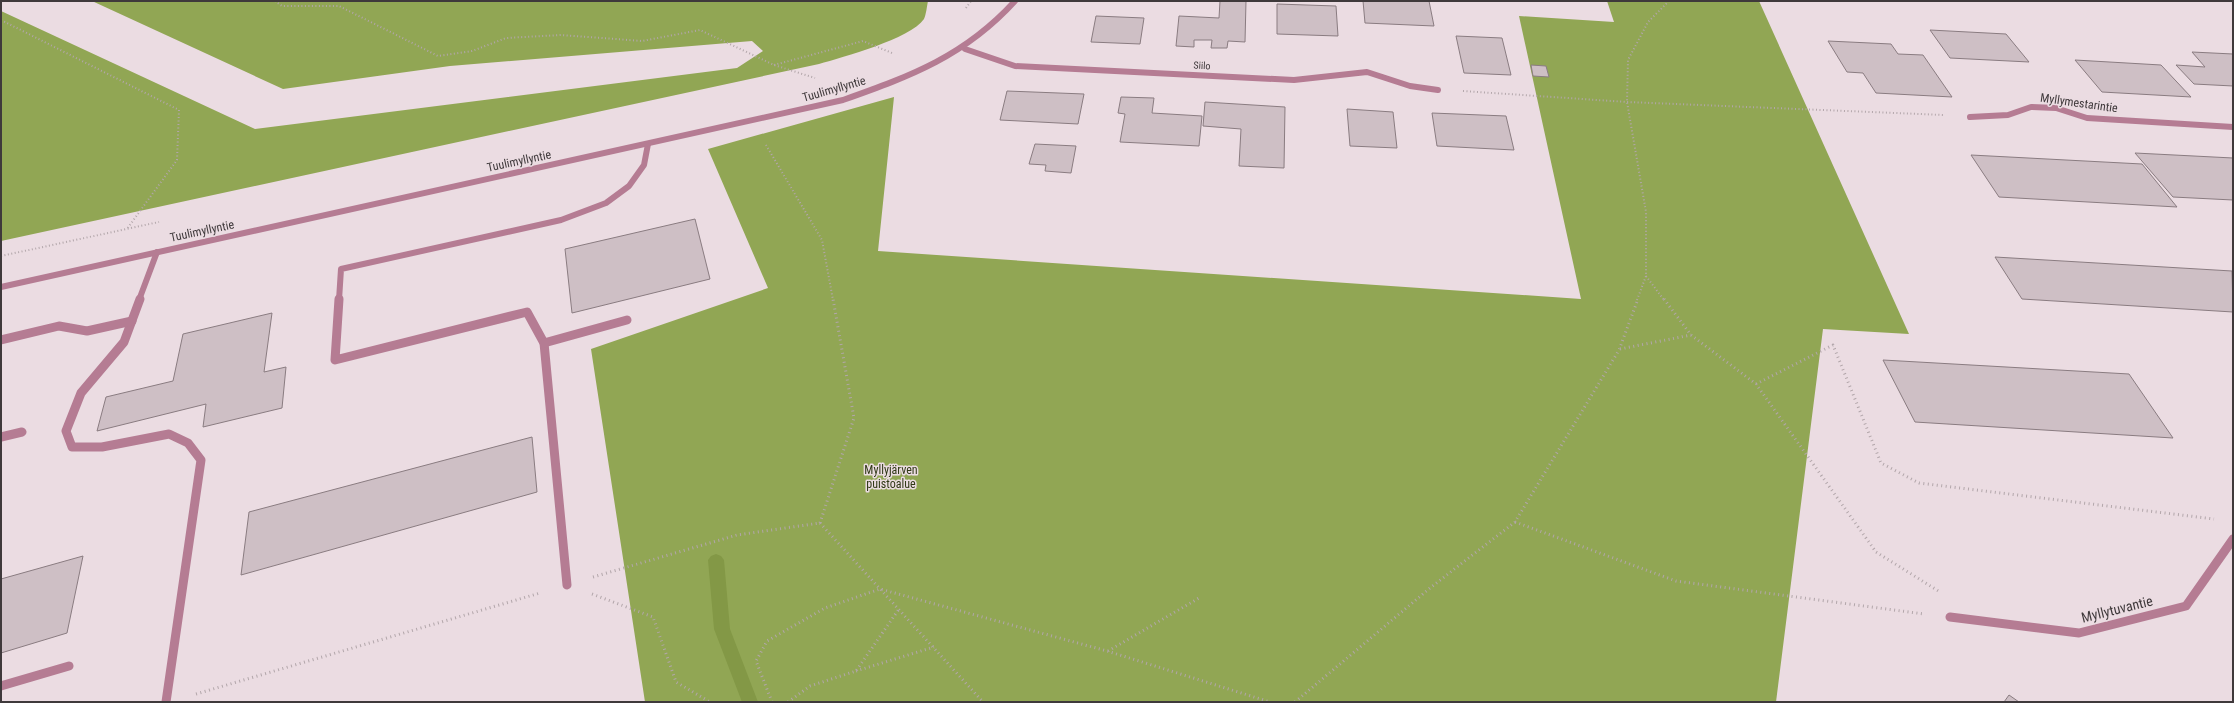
<svg xmlns="http://www.w3.org/2000/svg" width="2234" height="703" viewBox="0 0 2234 703" font-family="'Roboto Condensed',sans-serif">
	<rect width="100%" height="100%" fill="#ebdce2"/>
	<g fill="#91a654">
		<path d="M92,1H928C927,6 926,15 924,19C910,39 843,57 819,64L1,241V11L255,129L737,68L763,51L752,41L450,66L283,89Z"/>
		<path d="M1607,1H1759L1909,334L1823,329L1776,702H645L591,349L768,288L708,149L894,97L878,251L1581,299L1519,16L1614,22Z"/>
	</g>
	<g fill="none" stroke-linecap="round" stroke-linejoin="round">
		<path fill="#839846" fill-rule="evenodd" d="M716,554L721,556L724,560L730,629L758,702H742L714,629L708,560L711,556Z"/>
	</g>
	<g fill="#cebfc5" stroke="#8a7c81">
		<path d="M1220,1H1246L1245,42L1228,41L1227,48H1211L1212,40H1194V47L1176,46L1179,16L1219,18Z"/>
		<path d="M1363,1H1429L1434,26L1365,23Z"/>
		<path d="M1277,4L1336,6L1338,36L1277,34Z"/>
		<path d="M1096,16L1144,18L1140,44L1091,42Z"/>
		<path d="M1930,30L2006,34L2029,62L1950,58Z"/>
		<path d="M1456,36L1502,38L1511,75L1464,73Z"/>
		<path d="M1828,41L1891,44L1898,54L1923,55L1952,97L1876,93L1863,73L1847,72Z"/>
		<path d="M2192,52L2233,54V86L2194,84L2176,65L2205,67Z"/>
		<path d="M2075,60L2161,65L2191,97L2102,92Z"/>
		<path d="M1531,65L1546,66L1549,77L1533,76Z"/>
		<path d="M1007,91L1084,94L1078,124L1000,120Z"/>
		<path d="M1121,97L1154,98L1152,113L1202,116L1199,146L1120,142L1125,114L1118,113Z"/>
		<path d="M1205,102L1285,107L1284,168L1239,166L1241,129L1203,126Z"/>
		<path d="M1347,109L1393,112L1397,148L1350,146Z"/>
		<path d="M1432,113L1506,116L1514,150L1437,146Z"/>
		<path d="M1035,144L1076,146L1071,173L1045,171L1046,165L1029,164Z"/>
		<path d="M2135,153L2233,158V200L2173,197Z"/>
		<path d="M1971,155L2142,164L2177,207L1999,197Z"/>
		<path d="M695,219L710,279L572,313L565,249Z"/>
		<path d="M1995,257L2232,271L2233,312L2022,299Z"/>
		<path d="M272,313L264,372L286,367L282,408L203,427L206,404L97,431L106,397L173,381L183,334Z"/>
		<path d="M1883,360L2129,374L2173,438L1915,422Z"/>
		<path d="M532,437L537,492L241,575L249,512Z"/>
		<path d="M83,556L67,633L1,653V579Z"/>
		<path d="M2009,695L2019,702H2004Z"/>
	</g>
	<g fill="none" stroke-linecap="round" stroke-linejoin="round">
		<g stroke="#b2a6aa" stroke-width="2" stroke-dasharray="1 2.5" stroke-linecap="butt">
			<path d="M275,1L282,6H339L438,56L472,51L506,38L561,35L642,41L700,30L774,65L815,78"/>
			<path d="M966,8L971,1"/>
			<path d="M1,20L179,110L177,160L127,229"/>
			<path d="M774,65L863,41L892,53"/>
			<path d="M1463,91L1627,102L1944,115"/>
			<path d="M766,145L822,240L833,300"/>
			<path d="M1,256L159,222"/>
			<path d="M1646,276L1664,300"/>
			<path d="M1637,300L1646,276V212L1627,102L1628,60L1648,22L1669,1"/>
		</g>
		<g stroke="#b2a6aa" stroke-width="3" stroke-dasharray="1 3.5" stroke-linecap="butt">
			<path d="M1664,299L1691,335L1756,384L1876,552L1940,592"/>
			<path d="M1620,349L1691,335"/>
			<path d="M1756,384L1833,345L1881,463L1919,483L2214,519"/>
			<path d="M1515,522L1676,581L1924,614"/>
			<path d="M820,523L854,418L833,299"/>
			<path d="M820,523L983,702"/>
			<path d="M593,577L737,535L820,523"/>
			<path d="M592,594L653,617L676,682L710,702"/>
			<path d="M1108,651L1199,598"/>
			<path d="M856,671L934,647"/>
			<path d="M196,694L540,593"/>
			<path d="M772,702L756,661L767,641L825,608L880,589L1107,651L1270,702"/>
			<path d="M788,702L810,686L856,671L899,609"/>
			<path d="M1295,702L1430,588L1515,522L1619,350L1638,299"/>
		</g>
		<g stroke="#b57c93" stroke-width="6">
			<path d="M139,300L157,252"/>
			<path d="M339,300L341,269L561,220L606,203L629,186L644,165L648,144"/>
		</g>
		<g stroke="#b57c93" stroke-width="9">
			<path d="M140,299L124,342L81,393L66,431L72,447H102L169,434L188,443L201,460L166,702"/>
			<path d="M339,299L335,360L527,312L544,343L567,585"/>
			<path d="M1,340L59,326L87,331L132,321"/>
			<path d="M544,343L627,320"/>
			<path d="M1,437L22,432"/>
			<path d="M1,686L69,666"/>
		</g>
		<g stroke="#b57c93" stroke-width="6">
			<path d="M965,49L1015,66L1294,80L1367,72L1410,86L1438,90"/>
			<path d="M1970,117L2008,115L2031,107L2056,108L2087,118L2233,127"/>
		</g>
		<path stroke="#b57c93" stroke-width="9" d="M1950,617L2079,633L2186,606L2233,539"/>
		<path stroke="#b57c93" stroke-width="6" d="M1,287L843,100C911,76 965,56 1015,1"/>
	</g>
	<g text-anchor="middle" stroke-width="3" stroke-linejoin="round" paint-order="stroke">
		<g font-size="10" fill="#3f393b" stroke="#ebdce2">
			<text transform="translate(1202 65) rotate(3)" y="4">Siilo</text>
		</g>
		<g font-size="12" fill="#3f393b" stroke="#ebdce2">
			<text transform="translate(834 89) rotate(-16)" y="4">Tuulimyllyntie</text>
			<text transform="translate(2079 103) rotate(8)" y="4">Myllymestarintie</text>
			<text transform="translate(519 161) rotate(-12)" y="4">Tuulimyllyntie</text>
			<text transform="translate(202 231) rotate(-12)" y="4">Tuulimyllyntie</text>
		</g>
		<g font-size="12" fill="#2f3815" stroke="#ebdce2">
			<text x="891" y="474">Myllyjärven<tspan x="891" dy="14">puistoalue</tspan></text>
		</g>
		<g font-size="14" fill="#3f393b" stroke="#ebdce2">
			<text transform="translate(2117 609) rotate(-14)" y="5">Myllytuvantie</text>
		</g>
	</g>
	<rect width="2234" height="703" fill="none" stroke="#3f393b" stroke-width="4"/>
</svg>
